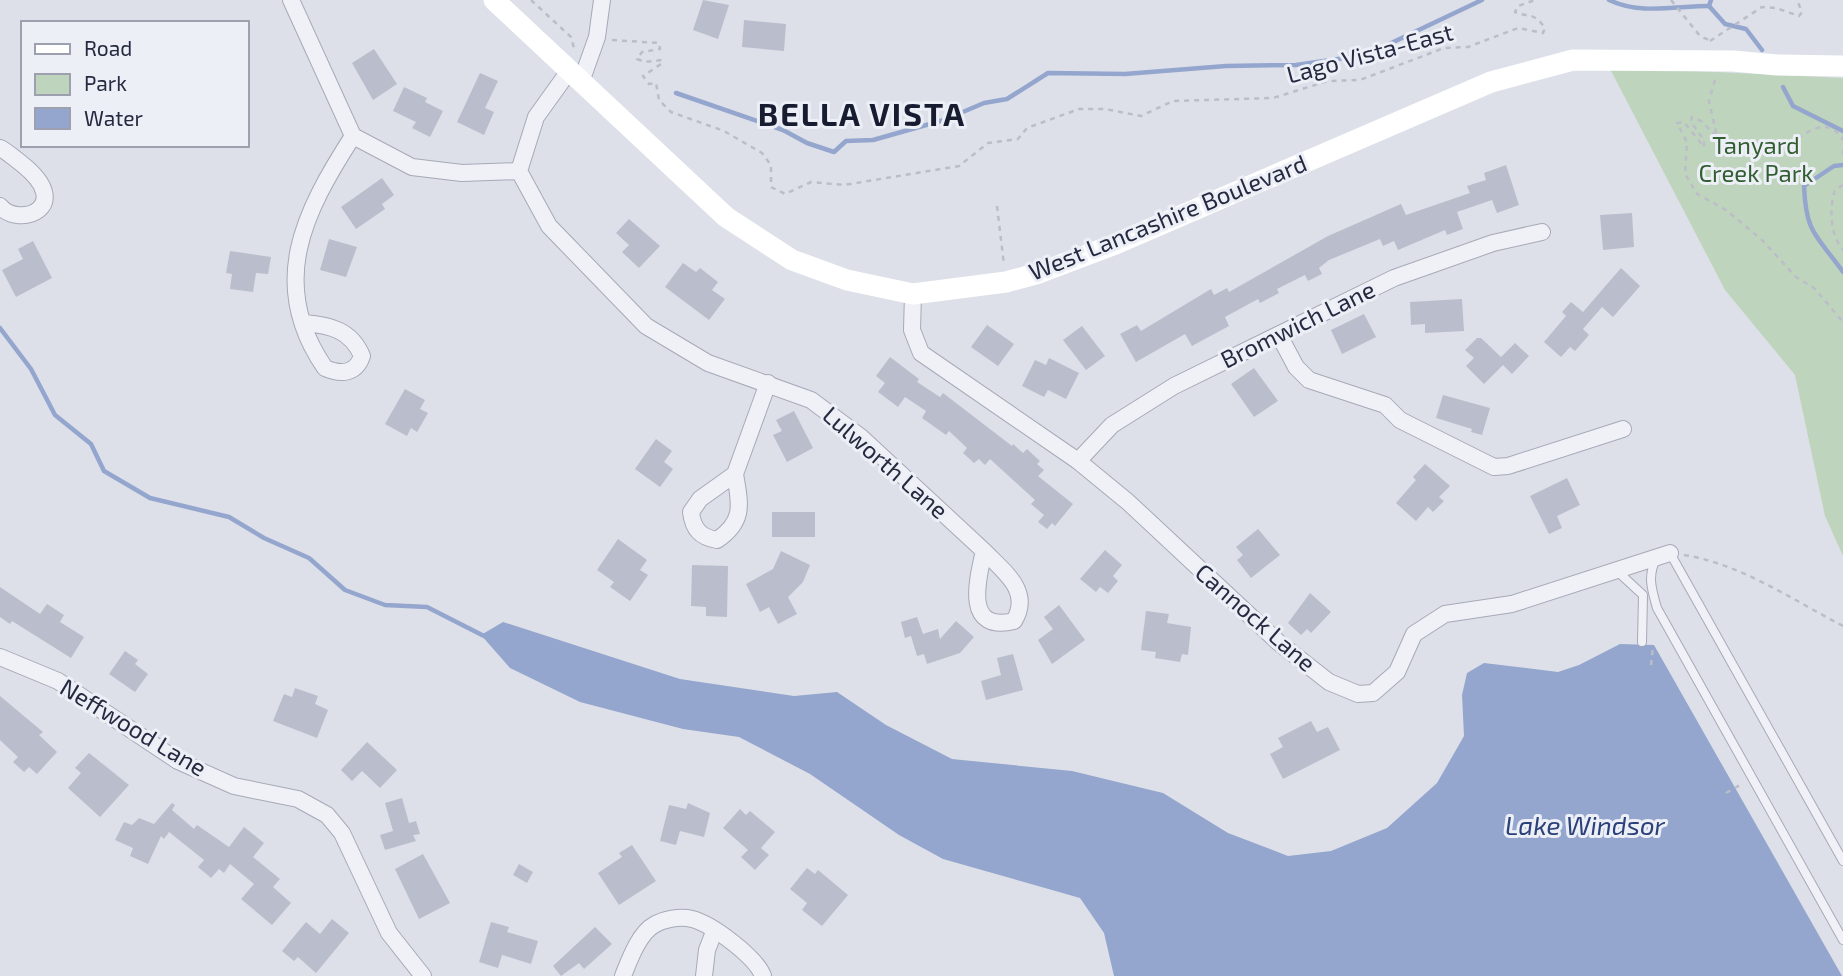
<svg xmlns="http://www.w3.org/2000/svg" width="1843" height="976" viewBox="0 0 1843 976" font-family="'Exo 2',sans-serif">
	<rect width="100%" height="100%" fill="#dde0e9"/>
	<path fill="#bfd4bd" d="M1609,67L1843,78V556L1825,516L1795,375L1725,290Z"/>
	<path fill="#94a6cd" d="M503,622L680,679L794,696L837,692L886,725L952,759L1072,771L1163,793L1228,833L1288,856L1331,851L1387,828L1437,783L1464,736L1462,695L1467,673L1484,663L1558,672L1579,665L1620,644L1654,645L1842,976H1114L1104,933L1080,898L943,859L899,835L810,774L739,737L683,729L580,702L510,668L481,635Z"/>
	<g fill="none" stroke-linecap="round" stroke-linejoin="round">
		<g stroke="#94a6cd" stroke-width="4.5">
			<path d="M1609,0C1640,15 1676,6 1709,6"/>
			<path d="M1711,0L1709,6L1725,24L1746,29L1762,50"/>
			<path d="M1783,87L1793,106L1843,131"/>
			<path d="M676,93L783,130L807,143L834,152L846,141L873,140L944,120L984,103L1007,99L1048,73L1125,74L1226,66L1296,65L1366,55L1482,0"/>
			<path d="M1843,165L1834,166L1804,186C1806,235 1817,235 1843,272"/>
			<path d="M0,328L31,369L55,415L91,444L104,471L150,498L229,517L264,538L309,558L345,590L385,605L427,607L484,636"/>
		</g>
	</g>
	<g fill="#babecc">
		<path d="M703,0L729,5L718,39L693,30Z"/>
		<path d="M744,20L786,24L784,51L742,47Z"/>
		<path d="M374,49L397,84L373,100L352,63Z"/>
		<path d="M480,73L498,81L485,108L494,112L484,135L457,122Z"/>
		<path d="M404,87L427,98L425,102L443,111L430,137L412,128L416,122L393,111Z"/>
		<path d="M1506,165L1519,205L1497,213L1492,200L1457,212L1463,229L1447,235L1445,230L1398,250L1394,241L1383,246L1380,239L1329,260L1319,268L1322,274L1308,281L1305,275L1277,289L1279,293L1260,303L1258,299L1225,317L1229,326L1192,346L1185,334L1136,362L1120,334L1137,325L1141,331L1211,289L1214,295L1227,288L1229,292L1328,236L1401,204L1406,215L1470,193L1467,186L1486,180L1484,173Z"/>
		<path d="M382,178L394,195L382,204L385,209L356,229L341,207Z"/>
		<path d="M1632,213L1634,247L1603,250L1600,215Z"/>
		<path d="M629,219L660,246L639,268L622,252L629,245L616,233Z"/>
		<path d="M329,239L357,247L346,277L320,270Z"/>
		<path d="M33,241L52,278L16,297L2,270L23,259L18,249Z"/>
		<path d="M230,251L271,257L268,274L256,273L253,292L230,289L232,274L226,273Z"/>
		<path d="M683,263L696,272L700,268L718,282L712,290L725,299L709,320L665,287Z"/>
		<path d="M1621,268L1640,286L1613,317L1602,307L1583,329L1589,335L1575,351L1570,347L1561,357L1544,342L1566,316L1562,312L1571,302L1583,312Z"/>
		<path d="M1462,299L1464,331L1425,333V324L1411,325L1410,302Z"/>
		<path d="M1364,314L1376,337L1342,354L1331,330Z"/>
		<path d="M987,325L1014,344L998,366L971,347Z"/>
		<path d="M1082,326L1105,356L1086,370L1063,340Z"/>
		<path d="M1477,338H1481L1501,357L1515,343L1529,356L1512,374L1503,365L1484,384L1466,366L1474,358L1465,350Z"/>
		<path d="M890,357L919,379L917,382L940,397L943,393L1012,446L1013,444L1023,453L1027,449L1040,461L1037,464L1044,470L1038,476L1073,504L1055,526L1052,523L1047,529L1038,522L1044,515L1031,504L1035,500L990,459L985,465L979,459L974,463L963,453L967,448L949,431L946,435L922,418L926,411L905,397L898,407L878,392L885,383L876,376Z"/>
		<path d="M1049,358L1079,373L1066,399L1048,390L1044,397L1022,386L1035,360L1046,365Z"/>
		<path d="M1254,368L1278,401L1254,417L1231,384Z"/>
		<path d="M405,389L425,400L420,409L428,413L417,432L411,428L407,436L385,424Z"/>
		<path d="M1443,395L1490,408L1482,435L1471,432L1472,429L1436,418Z"/>
		<path d="M794,411L813,448L787,462L773,435L782,431L776,420Z"/>
		<path d="M656,439L672,451L664,462L673,469L660,487L635,469Z"/>
		<path d="M1425,464L1450,486L1439,497L1444,501L1433,512L1428,507L1416,521L1396,503L1416,480L1413,477Z"/>
		<path d="M1567,478L1580,505L1557,516L1562,528L1549,534L1530,496Z"/>
		<rect x="772" y="512" width="43" height="25"/>
		<path d="M1258,529L1280,555L1251,578L1237,560L1243,555L1236,547Z"/>
		<path d="M618,539L647,560L640,570L648,575L630,601L610,587L614,582L597,570Z"/>
		<path d="M1105,550L1122,565L1113,576L1118,581L1108,593L1100,587L1096,592L1080,579Z"/>
		<path d="M781,551L810,565L803,582L788,597L797,614L778,624L769,607L760,612L746,584L773,569Z"/>
		<path d="M692,565L728,566L727,617L706,616V607L691,606Z"/>
		<path d="M0,587L40,614L47,604L64,615L60,622L84,637L71,658L12,621L10,624L0,617Z"/>
		<path d="M1310,593L1331,612L1311,633L1307,629L1301,635L1288,623Z"/>
		<path d="M1059,605L1085,640L1052,664L1038,640L1053,629L1044,617Z"/>
		<path d="M1146,611L1169,614L1167,623L1191,627L1188,655L1182,654L1180,662L1155,658L1156,652L1141,650Z"/>
		<path d="M917,617L923,634L938,629L940,639L956,621L974,637L960,653L927,664L924,654L917,656L911,636L905,638L901,622Z"/>
		<path d="M125,651L138,660L135,664L148,674L135,692L109,674Z"/>
		<path d="M1013,654L1023,690L986,700L981,681L1001,675L997,658Z"/>
		<path d="M295,688L318,696L315,704L328,710L317,738L273,721L284,694L292,697Z"/>
		<path d="M0,696L43,732L39,735L57,752L37,774L29,767L24,772L13,762L18,757L0,740Z"/>
		<path d="M1311,721L1317,732L1328,727L1340,750L1283,779L1270,754L1283,747L1278,738Z"/>
		<path d="M367,742L397,770L380,788L362,771L352,781L341,770Z"/>
		<path d="M89,753L129,785L100,817L68,788L81,773L75,768Z"/>
		<path d="M402,798L409,823L416,821L420,834L413,835L416,841L385,850L380,835L393,831L385,803Z"/>
		<path d="M172,803L175,805L172,810L194,829L197,825L229,847L244,827L264,843L253,857L280,879L273,887L291,903L272,925L241,899L254,884L230,864L224,873L219,869L211,878L198,867L204,860L169,832L164,839L161,836L148,864L130,856L133,848L115,840L124,822L132,825L139,818L154,824Z"/>
		<path d="M688,803L710,813L704,837L680,831L676,845L660,841L669,805L686,809Z"/>
		<path d="M740,809L746,815L750,811L775,832L761,848L769,855L755,870L741,857L748,850L723,828Z"/>
		<path d="M632,845L656,881L619,905L598,873L622,857L619,853Z"/>
		<path d="M423,854L450,903L419,919L395,869Z"/>
		<path d="M519,864L533,872L527,883L513,875Z"/>
		<path d="M807,868L815,874L818,870L848,895L822,926L802,910L807,903L790,889Z"/>
		<path d="M332,919L349,933L316,973L298,957L294,961L282,951L306,922L320,934Z"/>
		<path d="M491,922L509,927L507,932L538,941L531,964L502,955L498,968L479,962Z"/>
		<path d="M595,927L612,944L584,969L579,963L561,976L553,966Z"/>
	</g>
	<g fill="none" stroke-linecap="round" stroke-linejoin="round">
		<g stroke="#a6a9b7" stroke-width="10">
			<g id="lane">
				<path d="M1670,553L1843,861"/>
				<path d="M1656,559C1647,577 1652,590 1657,608L1843,940"/>
				<path d="M1617,571L1643,595L1642,642"/>
			</g>
		</g>
		<g stroke="#a6a9b7" stroke-width="18">
			<g id="street">
				<path d="M291,0L353,136L412,167L462,173L519,171"/>
				<path d="M569,71L536,117L519,171L549,226L646,326L708,363L811,400L862,438L984,551C977,581 964,633 1014,621C1032,591 1004,572 984,551"/>
				<path d="M581,82L597,37L602,0"/>
				<path d="M0,148C8,152 15,159 22,164C76,207 19,229 0,206"/>
				<path d="M913,294L912,330L921,353L1078,461L1128,502L1278,642L1329,682L1358,694L1373,693L1397,672L1414,634L1445,614L1512,604L1670,553"/>
				<path d="M304,323C330,325 351,330 362,356C356,374 341,375 325,368C267,284 304,212 353,136"/>
				<path d="M1279,335L1296,367L1309,380L1385,405L1400,420L1494,467L1508,466L1623,429"/>
				<path d="M1078,461L1112,425L1174,386L1394,278L1493,243L1542,232"/>
				<path d="M735,474C740,504 745,521 717,540C700,537 693,529 691,512L700,499L735,474L768,383"/>
				<path d="M0,657L58,681L178,761L234,786L298,799L327,815L342,833L389,933L423,976"/>
				<path d="M623,976C629,961 639,933 654,925C664,919 680,916 692,919C712,924 756,957 763,976"/>
				<path d="M704,976L707,950L714,932"/>
			</g>
		</g>
		<g stroke="#bbbdc8" stroke-width="2.5" stroke-dasharray="5 5" stroke-linecap="butt">
			<path d="M531,0L571,37L574,48"/>
			<path d="M1671,0L1700,36L1709,40"/>
			<path d="M612,40L659,43L660,49L642,52L637,59L645,62L662,60L661,64L643,76L649,84L656,83L659,100L671,112L724,131L762,153L771,165V187L785,194L811,182L844,185L959,166L988,143L1018,139L1027,128L1079,109H1105L1141,116L1173,101L1273,98L1328,81L1360,80L1444,48L1468,47L1518,28L1543,33L1545,28C1533,11 1528,18 1515,12L1518,6L1535,0"/>
			<path d="M1710,41L1762,7L1776,8L1799,16L1802,12L1797,0"/>
			<path d="M1715,80L1709,101L1717,137L1701,121L1692,117L1691,122L1704,140V147L1684,122L1677,123L1687,142L1685,174L1697,194L1726,210L1762,240L1796,277L1814,288L1843,322"/>
			<path d="M1750,150C1763,149 1778,150 1790,143C1808,133 1827,114 1843,140"/>
			<path d="M1843,150V159"/>
			<path d="M1843,185L1835,190C1829,208 1830,235 1843,250"/>
			<path d="M997,206L1004,265"/>
			<path d="M1684,555C1741,564 1793,600 1843,626"/>
			<path d="M1651,665L1653,647"/>
			<path d="M1726,793L1740,785"/>
		</g>
		<use href="#lane" stroke="#f0f1f7" stroke-width="8"/>
		<use href="#street" stroke="#f0f1f7" stroke-width="16"/>
		<path stroke="#fff" stroke-width="21" d="M494,0L726,217L792,260L847,280L913,294L1006,282L1039,273L1113,245L1491,82L1573,60L1733,61L1777,65L1843,66"/>
	</g>
	<g text-anchor="middle" stroke-width="6" stroke-linejoin="round" paint-order="stroke">
		<g font-size="24" fill="#252a41" stroke="#edeff6">
			<text transform="translate(1370 54) rotate(-15)" y="8">Lago Vista-East</text>
			<text transform="translate(1168 218) rotate(-22)" y="8">West Lancashire Boulevard</text>
			<text transform="translate(1298 325) rotate(-26)" y="8">Bromwich Lane</text>
			<text transform="translate(885 463) rotate(41)" y="8">Lulworth Lane</text>
			<text transform="translate(1255 618) rotate(41)" y="8">Cannock Lane</text>
			<text transform="translate(133 728) rotate(31)" y="8">Neffwood Lane</text>
		</g>
		<g font-size="24" fill="#325e31" stroke="#edeff6">
			<text x="1756" y="154">Tanyard<tspan x="1756" dy="28">Creek Park</tspan></text>
		</g>
		<g font-size="26" font-style="italic" fill="#2b4179" stroke="#edeff6">
			<text x="1585" y="835">Lake Windsor</text>
		</g>
		<g font-size="32" font-weight="bold" letter-spacing="2" fill="#171c31" stroke="#edeff6">
			<text x="862" y="126">BELLA VISTA</text>
		</g>
	</g>
	<rect x="21" y="21" width="228" height="126" fill="#edeff6" stroke="#9da0ae" stroke-width="2"/>
	<rect x="35" y="44" width="35" height="10" fill="#ffffff" stroke="#9da0ae" stroke-width="2"/>
	<text x="84" y="56" font-size="21" fill="#252a41">Road</text>
	<rect x="35" y="74" width="35" height="21" fill="#bfd4bd" stroke="#9da0ae" stroke-width="2"/>
	<text x="84" y="91" font-size="21" fill="#252a41">Park</text>
	<rect x="35" y="108" width="35" height="21" fill="#94a6cd" stroke="#9da0ae" stroke-width="2"/>
	<text x="84" y="126" font-size="21" fill="#252a41">Water</text>
</svg>
